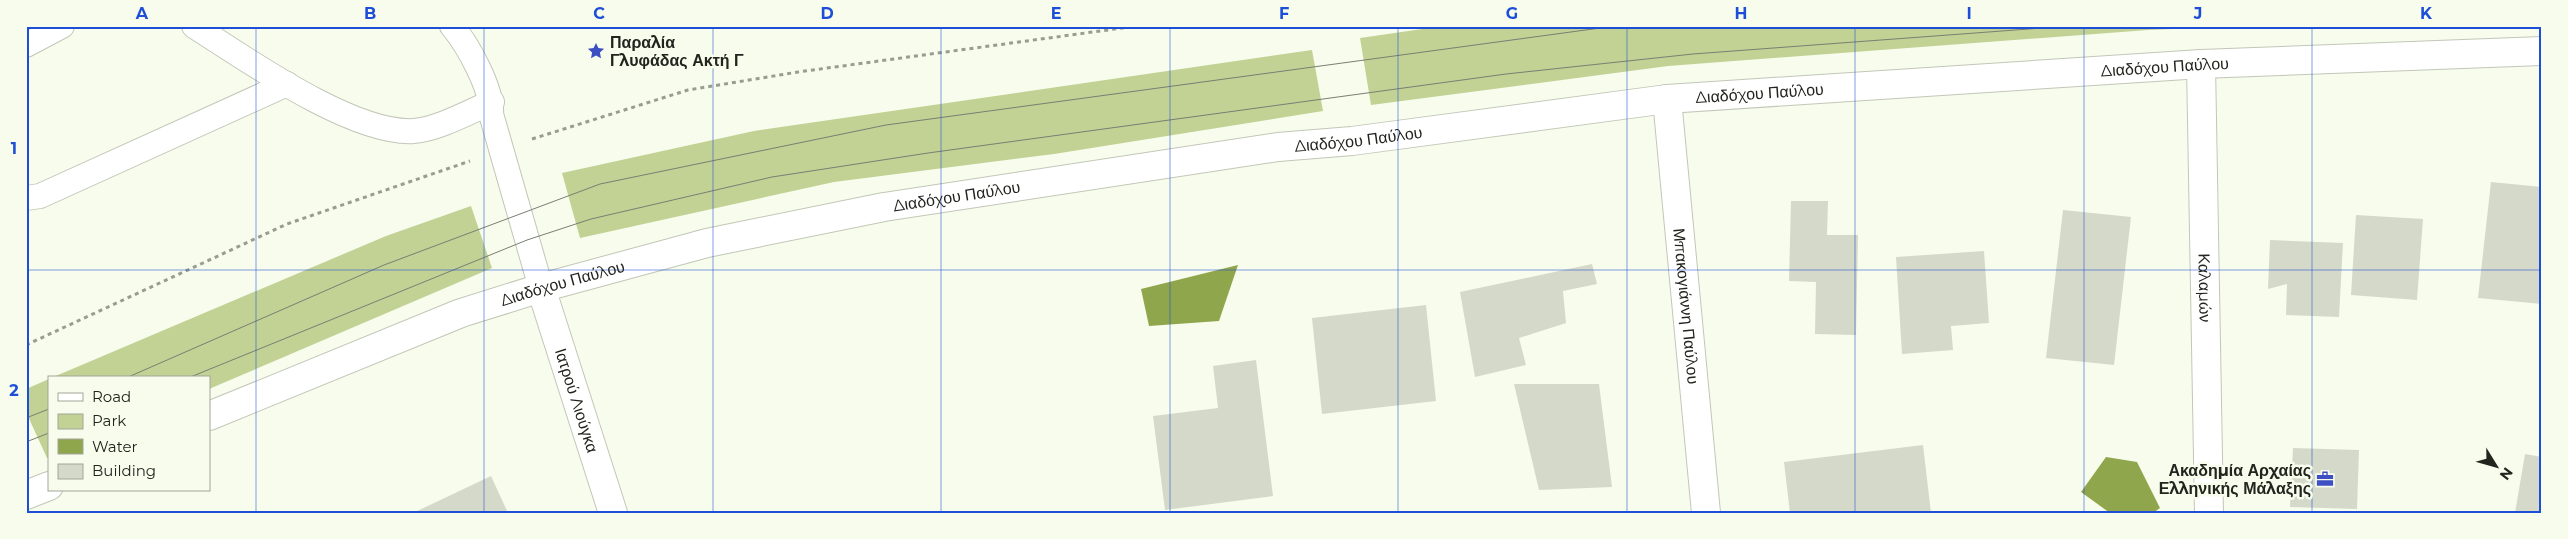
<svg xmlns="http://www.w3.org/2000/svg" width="2568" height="539" viewBox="0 0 2568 539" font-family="Montserrat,sans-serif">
	<rect width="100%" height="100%" fill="#f7fcec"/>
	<g fill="#c1d294">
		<path d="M1443,26H2244L2148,30L1668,66L1371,105L1360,38Z"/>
		<path d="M1312,50L1323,111L1054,154L834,182L580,238L562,173L754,131Z"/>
		<path d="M471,206L492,268L209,389V378H51L386,236Z"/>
		<path d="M49,379V458H47L26,412V389Z"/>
	</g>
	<g fill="#90a64c">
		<path d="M1238,265L1219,321L1149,326L1141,289Z"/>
		<path d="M2106,457L2137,462L2160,508L2153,513H2110L2081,492Z"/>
	</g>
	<g fill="#d5d9ca">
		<path d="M2491,182L2542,187V304L2478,298Z"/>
		<path d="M1791,201H1828L1827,235H1858L1856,335L1815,334L1816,282L1789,281Z"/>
		<path d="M2063,210L2131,217L2114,365L2046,358Z"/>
		<path d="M2356,215L2423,219L2417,300L2351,295Z"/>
		<path d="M2270,240L2343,243L2339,317L2286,315L2287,284L2268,289Z"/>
		<path d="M1984,251L1989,323L1951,326L1953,350L1902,354L1896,257Z"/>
		<path d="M1592,264L1597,284L1563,291L1566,323L1519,338L1526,365L1475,377L1460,292Z"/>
		<path d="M1426,305L1436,401L1322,414L1312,318Z"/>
		<path d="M1256,360L1273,496L1165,510L1153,416L1218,408L1213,366Z"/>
		<path d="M1514,384H1599L1612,487L1539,490Z"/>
		<path d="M1923,445L1931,513H1790L1784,462Z"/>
		<path d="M2293,448L2359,450L2357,509L2290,507Z"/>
		<path d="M2525,454L2542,457V513H2515Z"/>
		<path d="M491,476L508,513H413Z"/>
	</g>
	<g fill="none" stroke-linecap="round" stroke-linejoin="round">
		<g stroke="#c2c7b8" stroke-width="26">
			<g id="lane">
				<path d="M194,26C246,59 353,135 414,131C438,129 469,112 492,102"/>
				<path d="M452,26C468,45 493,90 491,114L541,288"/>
				<path d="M26,45L62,26"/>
				<path d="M26,198L40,196L287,84"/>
			</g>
		</g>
		<g stroke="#c2c7b8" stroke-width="30">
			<g id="street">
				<path id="s1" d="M2201,64L2209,513"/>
				<path id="s2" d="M1667,99L1706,513"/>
				<path id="s3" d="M541,288L613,513"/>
			</g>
		</g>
		<g stroke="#c2c7b8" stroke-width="30">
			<g id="secondary">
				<path id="s4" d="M209,416L461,313L541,288L707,243L884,207L1278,147L1352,141L1667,99L2201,64L2542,51"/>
				<path d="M26,495L49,486"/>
			</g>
		</g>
		<g stroke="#999d91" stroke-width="3" stroke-dasharray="4 4" stroke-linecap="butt">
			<path d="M532,139L688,90L798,72L1137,26"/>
			<path d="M26,345L287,224L470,161"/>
		</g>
		<use href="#lane" stroke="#fff" stroke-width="24"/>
		<use href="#street" stroke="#fff" stroke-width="28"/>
		<use href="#secondary" stroke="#fff" stroke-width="28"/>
		<g stroke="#7a7e73" stroke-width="1">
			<path d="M126,378L384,265L600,184L886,125L1615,26"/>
			<path d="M188,378L527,240L591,219L772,177L928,153L1506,74L1693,54L2069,26"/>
			<path d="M26,418L49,409"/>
			<path d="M26,442L49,433"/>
		</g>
	</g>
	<path fill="none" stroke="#1d4ed8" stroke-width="1" stroke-opacity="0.55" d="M256,26V513M484,26V513M713,26V513M941,26V513M1170,26V513M1398,26V513M1627,26V513M1855,26V513M2084,26V513M2312,26V513M26,270H2542"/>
	<defs>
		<g id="sight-bare" transform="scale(1.35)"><path d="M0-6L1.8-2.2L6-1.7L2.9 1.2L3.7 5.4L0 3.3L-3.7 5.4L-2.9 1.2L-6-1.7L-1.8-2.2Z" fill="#3d50c3" stroke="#f7fcec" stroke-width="2.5" paint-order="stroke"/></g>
		<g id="office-bare" transform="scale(1.35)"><path d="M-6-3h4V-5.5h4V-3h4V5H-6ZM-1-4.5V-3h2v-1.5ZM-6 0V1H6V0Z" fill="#3d50c3" stroke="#f7fcec" stroke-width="2.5" paint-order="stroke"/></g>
	</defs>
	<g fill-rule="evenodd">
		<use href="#sight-bare" x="596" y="51"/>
		<use href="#office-bare" x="2325" y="479"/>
	</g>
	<g text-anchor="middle" stroke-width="5" stroke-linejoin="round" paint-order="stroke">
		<g font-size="16" font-weight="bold" fill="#22241e" stroke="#f7fcec" text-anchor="start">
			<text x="610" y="48">Παραλία<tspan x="610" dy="18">Γλυφάδας Ακτή Γ</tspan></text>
			<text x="2311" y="476" text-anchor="end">Ακαδημία Αρχαίας<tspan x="2311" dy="18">Ελληνικής Μάλαξης</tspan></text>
		</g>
		<g font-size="16" fill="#22241e" stroke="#f7fcec">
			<text dy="6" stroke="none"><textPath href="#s4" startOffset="1998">Διαδόχου Παύλου</textPath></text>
			<text dy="6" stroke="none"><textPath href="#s4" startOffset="1592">Διαδόχου Παύλου</textPath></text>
			<text dy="6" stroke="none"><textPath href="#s4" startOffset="1188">Διαδόχου Παύλου</textPath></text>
			<text dy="6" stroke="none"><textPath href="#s4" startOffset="782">Διαδόχου Παύλου</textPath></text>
			<text dy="6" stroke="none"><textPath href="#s4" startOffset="378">Διαδόχου Παύλου</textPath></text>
			<text dy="6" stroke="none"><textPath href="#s1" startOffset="224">Καλαμών</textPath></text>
			<text dy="6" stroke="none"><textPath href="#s2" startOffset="208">Μπακογιάννη Παύλου</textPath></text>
			<text dy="6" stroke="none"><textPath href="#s3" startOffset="118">Ιατρού Λιούγκα</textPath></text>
		</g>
	</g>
	<rect width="2568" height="539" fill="none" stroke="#f7fcec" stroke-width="55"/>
	<rect x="48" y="376" width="162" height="115" fill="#f7fcec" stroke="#a2a69a"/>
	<rect x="58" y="393" width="25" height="8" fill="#ffffff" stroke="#a2a69a"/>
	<text x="92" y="402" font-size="15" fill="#22241e">Road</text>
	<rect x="58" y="414" width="25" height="15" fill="#c1d294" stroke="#a2a69a"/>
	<text x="92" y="426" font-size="15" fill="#22241e">Park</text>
	<rect x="58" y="439" width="25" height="15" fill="#90a64c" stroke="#a2a69a"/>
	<text x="92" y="452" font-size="15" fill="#22241e">Water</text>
	<rect x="58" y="464" width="25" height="15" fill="#d5d9ca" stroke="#a2a69a"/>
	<text x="92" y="476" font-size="15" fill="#22241e">Building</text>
	<g transform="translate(2496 466) rotate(127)" stroke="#f7fcec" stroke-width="4" paint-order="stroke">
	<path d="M0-4L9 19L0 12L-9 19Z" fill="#22241e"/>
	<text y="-8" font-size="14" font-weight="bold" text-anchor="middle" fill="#22241e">N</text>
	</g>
	<rect x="28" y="28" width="2512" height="484" fill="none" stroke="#1d4ed8" stroke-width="2"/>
	<g font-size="16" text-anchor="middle" font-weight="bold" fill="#1d4ed8">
		<text x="142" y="19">A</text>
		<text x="370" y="19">B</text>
		<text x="599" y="19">C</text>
		<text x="827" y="19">D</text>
		<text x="1056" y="19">E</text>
		<text x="1284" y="19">F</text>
		<text x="1512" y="19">G</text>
		<text x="1741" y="19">H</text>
		<text x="1969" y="19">I</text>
		<text x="2198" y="19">J</text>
		<text x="2426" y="19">K</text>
		<text x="14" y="154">1</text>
		<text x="14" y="396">2</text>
	</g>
</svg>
